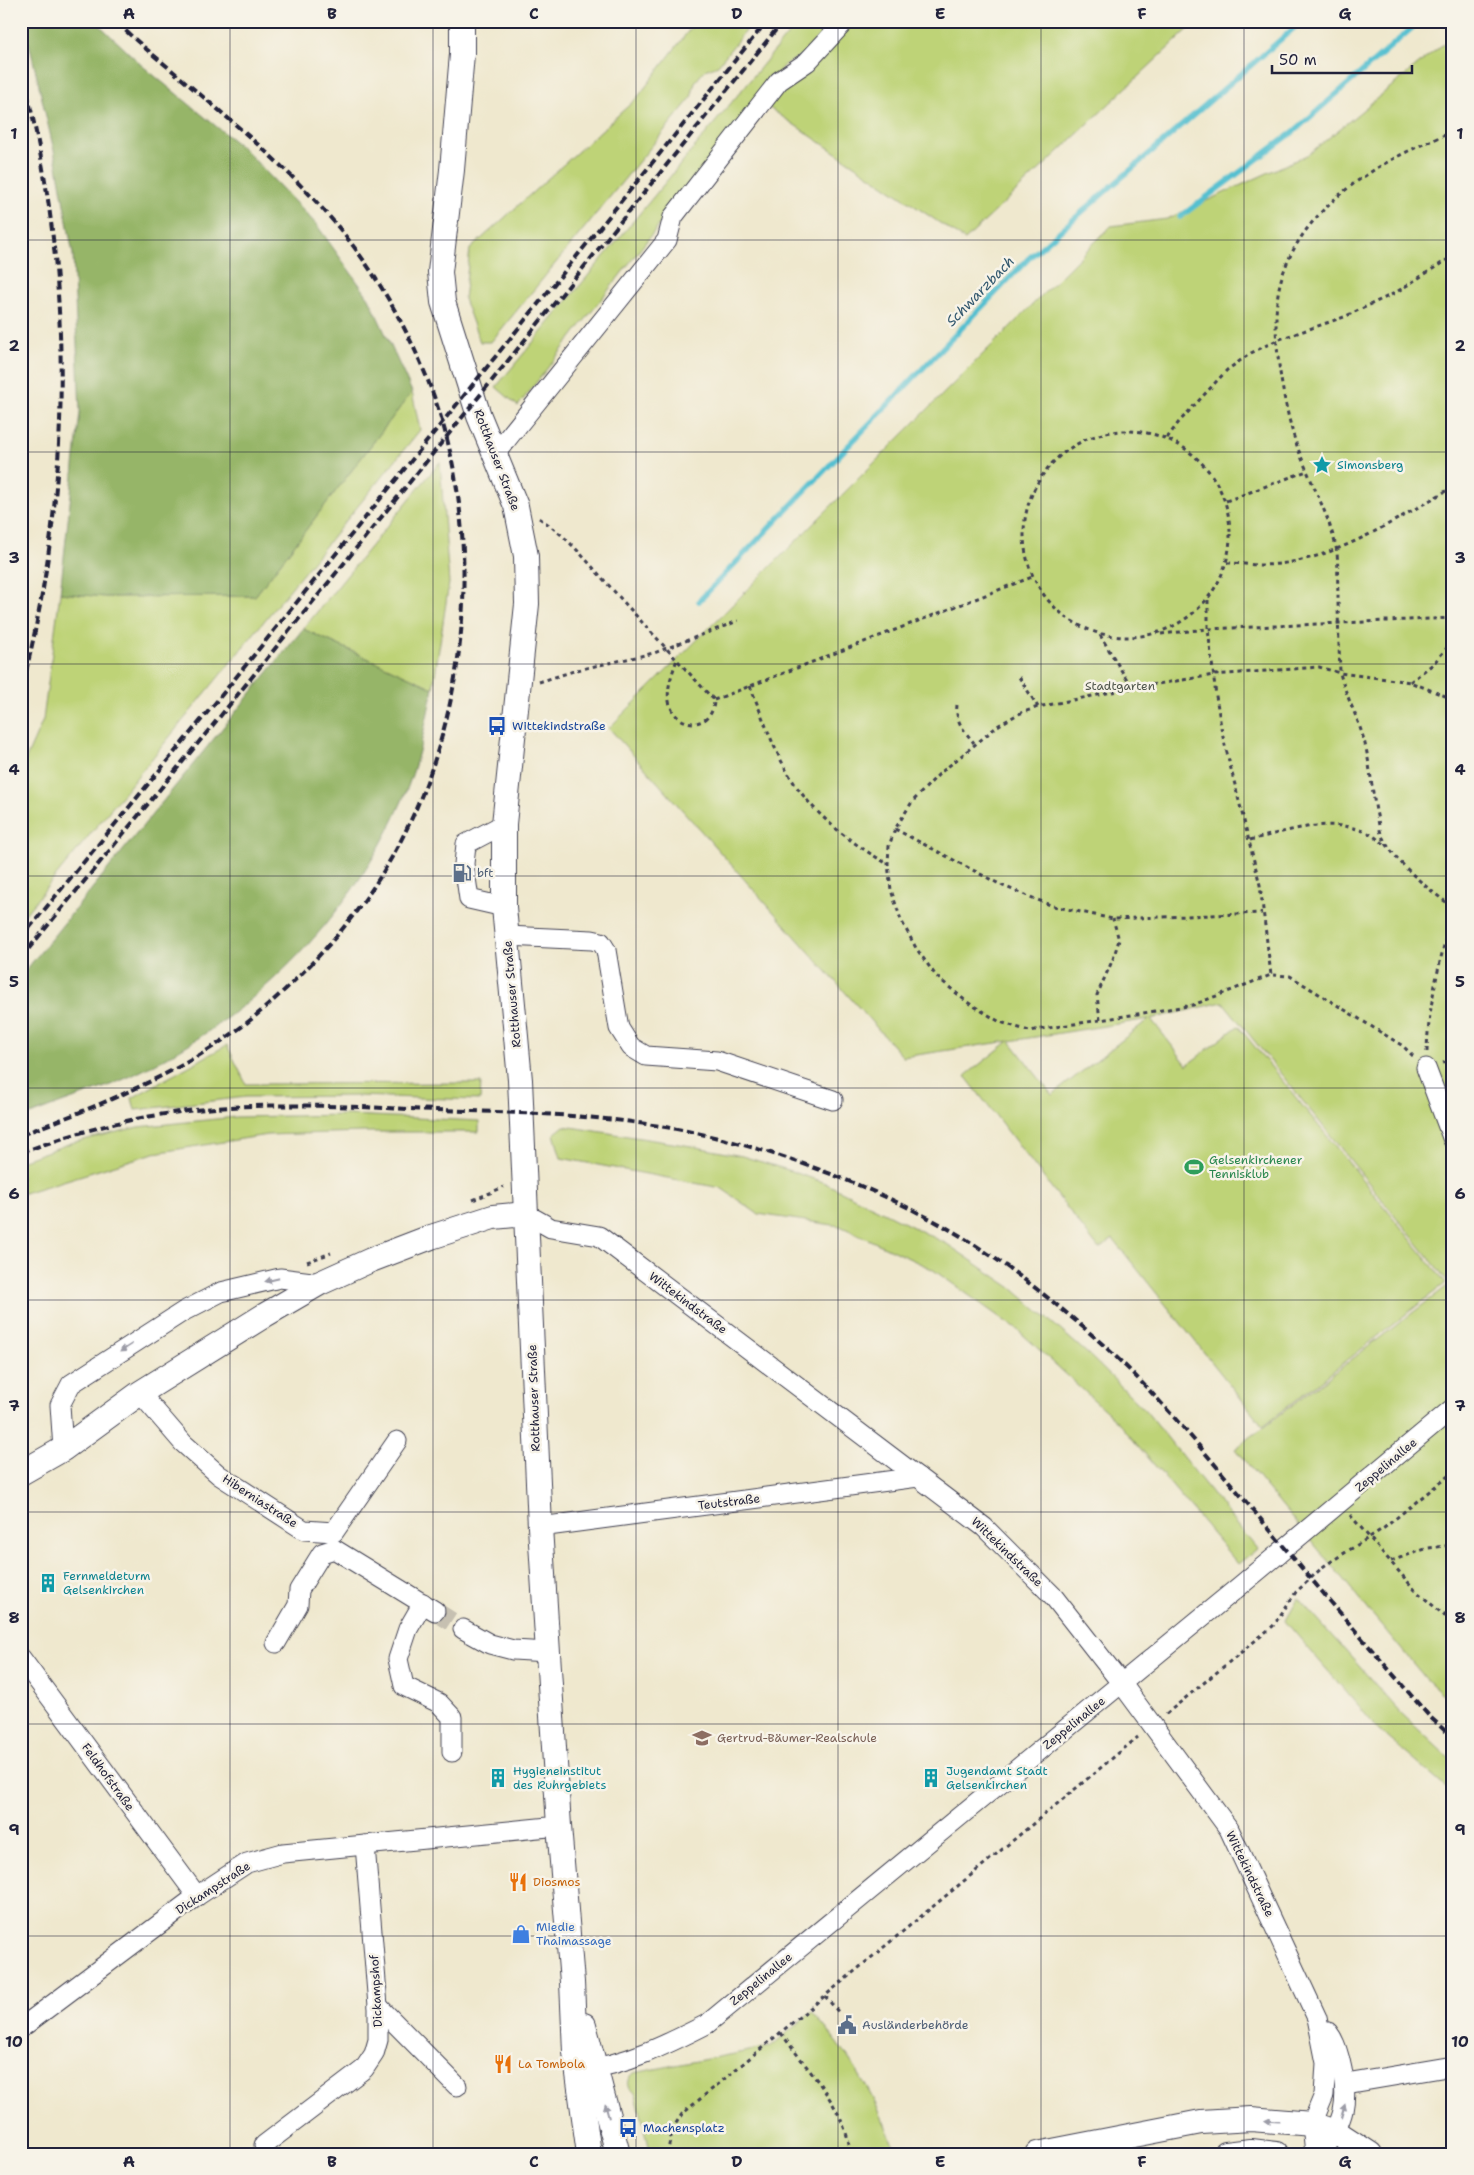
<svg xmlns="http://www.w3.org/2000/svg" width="1474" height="2175" viewBox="0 0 1474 2175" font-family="'Shantell Sans',sans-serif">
	<rect width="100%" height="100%" fill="#f7f3e8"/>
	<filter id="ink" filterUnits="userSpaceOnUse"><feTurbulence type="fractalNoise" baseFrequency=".02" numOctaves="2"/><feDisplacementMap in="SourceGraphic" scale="10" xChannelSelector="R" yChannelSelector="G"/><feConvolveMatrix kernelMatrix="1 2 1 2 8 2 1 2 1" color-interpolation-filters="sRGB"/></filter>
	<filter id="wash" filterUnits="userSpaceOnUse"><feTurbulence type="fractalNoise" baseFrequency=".0096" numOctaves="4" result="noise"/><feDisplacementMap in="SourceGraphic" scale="20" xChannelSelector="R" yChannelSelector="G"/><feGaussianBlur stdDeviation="1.12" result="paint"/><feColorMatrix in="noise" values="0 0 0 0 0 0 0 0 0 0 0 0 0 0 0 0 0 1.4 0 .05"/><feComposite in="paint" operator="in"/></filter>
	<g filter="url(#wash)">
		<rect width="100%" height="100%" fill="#efe8ce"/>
		<g fill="#bed377" stroke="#707a59" fill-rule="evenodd">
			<path d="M696,21H753L718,65L705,70L695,82L691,98L491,342H480L464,299L470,249L637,98Z"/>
			<path d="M799,21H1197L965,240L765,105L801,56L784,65L518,406L496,387Z"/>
			<path d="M1453,36V1703L1426,1679L1235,1449L1450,1284L1223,1002L1151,1019L1187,1065L1238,1026L1446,1283L1263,1426L1113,1239L1099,1249L965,1076L1009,1041L903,1057L609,728L1111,226L1167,219L1309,154ZM1149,1019L1052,1095L1010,1041Z"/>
			<path d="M412,392L420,430L21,919V770L43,720L60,593L106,597L255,596Z"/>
			<path d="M440,462L449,583L433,688L303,629Z"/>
			<path d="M227,1045L246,1084L481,1083L480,1100L358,1096L246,1097L135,1110L132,1098Z"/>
			<path d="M349,1115L479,1121V1132H362L267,1135L154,1153L21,1194V1161L71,1143L138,1127L236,1117Z"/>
			<path d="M564,1126L691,1146L742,1156L788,1170L825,1183L947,1244L1012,1288L1088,1354L1145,1410L1257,1549L1238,1564L1118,1422L1019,1331L932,1269L840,1226L758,1214L721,1188L561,1158L554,1134Z"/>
			<path d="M1298,1598L1401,1713L1453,1762V1794L1378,1729L1285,1621Z"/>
			<path d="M812,2012C849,2053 879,2101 896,2154H651L636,2094C627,2089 626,2080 634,2073L770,2047Z"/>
		</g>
		<g fill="#96b568" stroke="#5c6c52">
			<path d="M21,21H95L145,68L245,150L316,224L369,298L412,392L255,596L106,597L60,593L80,412L73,254L55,155L30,47Z"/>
			<path d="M303,629L433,688C425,727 418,765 402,801C351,920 247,1021 131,1076C95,1093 57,1103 21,1119V976Z"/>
		</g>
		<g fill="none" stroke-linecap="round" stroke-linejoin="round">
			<g stroke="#55c0d0" stroke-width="5.5">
				<path d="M1180,217L1292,133L1420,21"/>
				<path d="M699,601L1029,258L1302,21"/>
			</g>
		</g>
	</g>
	<g filter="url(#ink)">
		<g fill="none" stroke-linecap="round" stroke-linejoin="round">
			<path stroke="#c6c0b1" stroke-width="19" stroke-dasharray="19 9" stroke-linecap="butt" d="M435,1611L463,1629"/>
			<g stroke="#414051" stroke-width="21">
				<g id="minor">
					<path d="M495,454L667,240L673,217L779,81L807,62L845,21"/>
					<path d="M504,824L466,844L464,864L469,899L504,907"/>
					<path d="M507,936L592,940L601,942L606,950L619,1028L631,1047L646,1056L717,1061L833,1100"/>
					<path d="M1426,1068L1453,1140"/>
					<path d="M526,1214L551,1228L599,1236L984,1527L1053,1596L1122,1684L1229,1829L1317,2018L1326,2063L1324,2095L1312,2124L1315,2154"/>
					<path d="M140,1393L183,1443L219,1475L304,1530L334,1532L397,1441"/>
					<path d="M63,1449L60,1405L71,1384L184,1311L221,1292L280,1278L320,1283"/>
					<path d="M540,1527L918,1477"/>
					<path d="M423,1603L408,1629L398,1659L404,1686L439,1703L452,1717V1752"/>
					<path d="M463,1629L490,1644L513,1650L548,1652"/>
					<path d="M276,1643L298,1605L299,1590L322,1553L334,1549L435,1611"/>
					<path d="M21,1658L197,1896"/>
					<path d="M378,2006L457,2086"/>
					<path d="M21,2028L197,1896L247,1863L283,1853L559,1826"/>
					<path d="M582,2070C625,2065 668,2044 707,2024L1241,1585L1453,1408"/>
					<path d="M1346,2084L1453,2066"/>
					<path d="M264,2145L364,2069L374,2054L378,2040V2006L365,1845"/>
					<path d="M1321,2154C1345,2120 1350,2101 1340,2060C1337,2050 1335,2041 1328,2032"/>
				</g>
			</g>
			<g stroke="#414051" stroke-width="26">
				<g id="major">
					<path d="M462,21V54L452,170L440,272L443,302L479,416L516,506L526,556L527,604L504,824V907L520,1080L540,1527L559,1826L572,1982L575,2052L589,2154"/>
					<path d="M21,1473L63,1449L140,1393L265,1315L320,1283L371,1260L431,1237L493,1217L526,1214"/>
					<path d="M584,2025L618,2154"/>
					<path d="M1037,2154L1201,2122L1251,2119L1312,2124L1336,2132L1370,2154"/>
					<path d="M1226,2154L1251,2151L1276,2154"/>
				</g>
			</g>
			<g stroke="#414051" stroke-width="3" stroke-dasharray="4 4" stroke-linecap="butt">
				<path d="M1453,132C1383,158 1303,204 1281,280C1269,321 1281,390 1292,430C1303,470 1327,507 1336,547C1339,561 1337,579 1338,593C1338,620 1339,646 1340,673C1346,697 1359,719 1365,744C1371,769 1372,795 1378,820C1379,825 1380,833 1383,838C1396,863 1430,891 1453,907"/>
				<circle cx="1127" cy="534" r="103"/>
				<path d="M1167,438L1179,422L1227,370L1251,353L1277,340L1344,317L1395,293L1453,256"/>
				<path d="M1226,501L1307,471"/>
				<path d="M539,518C569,537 589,564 613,590C646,627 680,663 714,700C714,731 674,730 669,701C666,688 673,672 677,659"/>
				<path d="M1227,563C1239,563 1250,565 1262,565C1332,564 1394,520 1453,487"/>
				<path d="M1208,600V629L1216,696L1222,733L1260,885L1271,975"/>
				<path d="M1161,634L1208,629L1453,618"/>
				<path d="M1100,635L1132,688"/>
				<path d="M1019,677L1038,707"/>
				<path d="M539,682L577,670L654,653L738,621"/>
				<path d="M1410,682L1433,664L1453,641"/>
				<path d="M750,686C762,715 772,746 788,773C810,812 850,843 888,864"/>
				<path d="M714,700L1032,577"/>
				<path d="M957,705C955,722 964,730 974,743"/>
				<path d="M895,829L1003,886L1053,906L1113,919L1262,913"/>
				<path d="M1250,840C1288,831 1330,816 1368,833C1374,836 1381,842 1387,846"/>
				<path d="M1100,1020L1097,995L1113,959L1119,940L1113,919"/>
				<path d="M1427,1052C1428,1004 1441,957 1453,910"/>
				<path d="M1413,1056L1403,1046L1290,976L1271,975L1193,1005L1100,1020L1029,1031L1000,1022L967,1002L936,976L916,948L901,920L891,890L888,864L889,846L895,829L912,802L939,774L999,725L1018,714L1038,707L1132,688L1214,675L1319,667L1340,673L1410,682L1453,699"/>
				<path d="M1443,1063L1453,1060"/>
				<path d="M473,1200L504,1187"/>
				<path d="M307,1262L331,1253"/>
				<path d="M1350,1515L1415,1590L1453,1623"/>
				<path d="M1391,1561L1428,1548L1453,1545"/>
				<path d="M1444,1614L1453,1612"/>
				<path d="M1166,1714L1273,1626L1296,1592L1324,1566L1384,1528L1453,1472"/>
				<path d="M825,1996L840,2014"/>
				<path d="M781,2033C808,2071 844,2105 851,2154"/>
				<path d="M667,2154L673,2128L682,2114L1138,1737"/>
			</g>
			<use href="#minor" stroke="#fff" stroke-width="19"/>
			<use href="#major" stroke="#fff" stroke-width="24"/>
			<g stroke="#22223b" stroke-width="4" stroke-dasharray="8 4" stroke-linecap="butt">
				<path d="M21,70C75,268 73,492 21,691"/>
				<path d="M21,938L216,702L767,21"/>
				<path d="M21,958L222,714L783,21"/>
				<path d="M21,1135C102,1104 187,1072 254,1017C291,986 326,951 355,913C452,786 484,611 451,456C438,395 411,335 378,282C327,200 254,140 182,79C160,60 136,42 116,21"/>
				<path d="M21,1153C70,1134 120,1120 172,1113C259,1100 348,1107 436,1110C531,1113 629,1115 722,1139C800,1159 890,1194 959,1235C1005,1263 1050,1298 1091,1334C1153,1388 1205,1453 1258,1516C1314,1583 1372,1650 1429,1716L1453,1738"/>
			</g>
		</g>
		<defs><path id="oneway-solid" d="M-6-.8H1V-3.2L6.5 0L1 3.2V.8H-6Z" transform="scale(1.25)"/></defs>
		<g fill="#9c9ca7">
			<use href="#oneway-solid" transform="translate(272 1280) rotate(167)"/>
			<use href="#oneway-solid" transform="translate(126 1348) rotate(147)"/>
			<use href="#oneway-solid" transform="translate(607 2111) rotate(-105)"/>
			<use href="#oneway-solid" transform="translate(1343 2111) rotate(-74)"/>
			<use href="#oneway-solid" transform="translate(1272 2121) rotate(-176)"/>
		</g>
	</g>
	<path fill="none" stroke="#22223b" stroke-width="1" stroke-opacity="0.55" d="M230,21V2154M433,21V2154M636,21V2154M838,21V2154M1041,21V2154M1244,21V2154M21,240H1453M21,452H1453M21,664H1453M21,876H1453M21,1088H1453M21,1300H1453M21,1512H1453M21,1724H1453M21,1936H1453"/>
	<defs>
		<g id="sight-bare" transform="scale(1.5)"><path d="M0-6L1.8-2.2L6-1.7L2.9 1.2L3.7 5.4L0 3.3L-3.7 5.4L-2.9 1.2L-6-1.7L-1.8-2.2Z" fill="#0f9aa8" stroke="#f7f3e8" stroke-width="2.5" paint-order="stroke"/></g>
		<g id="bus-bare" transform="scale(1.5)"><path d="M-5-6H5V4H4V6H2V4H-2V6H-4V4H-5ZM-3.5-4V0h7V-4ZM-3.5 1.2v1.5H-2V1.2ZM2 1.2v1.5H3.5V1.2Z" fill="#1a4fb4" stroke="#f7f3e8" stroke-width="2.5" paint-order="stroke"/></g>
		<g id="fuel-bare" transform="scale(1.5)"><path d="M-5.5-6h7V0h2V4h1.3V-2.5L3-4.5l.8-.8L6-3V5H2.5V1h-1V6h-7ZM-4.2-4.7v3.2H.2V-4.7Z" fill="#5c6f8a" stroke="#f7f3e8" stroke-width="2.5" paint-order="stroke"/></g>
		<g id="stadium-bare" transform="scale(1.5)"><path d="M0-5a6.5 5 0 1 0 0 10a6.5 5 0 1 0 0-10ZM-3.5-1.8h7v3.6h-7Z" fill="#2e9e5b" stroke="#f7f3e8" stroke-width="2.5" paint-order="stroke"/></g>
		<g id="building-bare" transform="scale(1.5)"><path d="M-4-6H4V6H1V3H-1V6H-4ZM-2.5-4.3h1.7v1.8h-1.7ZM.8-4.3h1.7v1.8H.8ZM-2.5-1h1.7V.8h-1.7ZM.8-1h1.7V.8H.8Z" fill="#0f9aa8" stroke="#f7f3e8" stroke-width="2.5" paint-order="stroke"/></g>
		<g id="school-bare" transform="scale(1.5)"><path d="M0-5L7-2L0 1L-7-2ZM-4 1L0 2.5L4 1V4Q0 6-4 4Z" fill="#8d6e63" stroke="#f7f3e8" stroke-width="2.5" paint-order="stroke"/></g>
		<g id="restaurant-bare" transform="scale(1.5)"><path d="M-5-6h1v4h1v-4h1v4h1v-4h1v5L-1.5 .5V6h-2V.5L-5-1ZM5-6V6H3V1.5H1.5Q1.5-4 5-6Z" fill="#e8710a" stroke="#f7f3e8" stroke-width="2.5" paint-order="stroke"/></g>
		<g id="shop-bare" transform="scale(1.5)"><path d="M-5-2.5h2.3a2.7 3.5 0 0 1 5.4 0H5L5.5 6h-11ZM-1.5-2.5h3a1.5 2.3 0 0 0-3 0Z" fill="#3f7fe0" stroke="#f7f3e8" stroke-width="2.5" paint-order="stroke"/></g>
		<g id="civic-bare" transform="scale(1.5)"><path d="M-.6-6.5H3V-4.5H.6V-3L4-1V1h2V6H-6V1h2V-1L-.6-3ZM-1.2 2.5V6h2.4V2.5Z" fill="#5c6f8a" stroke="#f7f3e8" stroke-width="2.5" paint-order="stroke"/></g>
	</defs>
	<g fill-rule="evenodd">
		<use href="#sight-bare" x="1322" y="465"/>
		<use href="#bus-bare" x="497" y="726"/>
		<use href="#fuel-bare" x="462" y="873"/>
		<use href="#stadium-bare" x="1194" y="1167"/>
		<use href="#building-bare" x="48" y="1583"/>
		<use href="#school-bare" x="702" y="1738"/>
		<use href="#building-bare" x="498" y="1778"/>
		<use href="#building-bare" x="931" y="1778"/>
		<use href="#restaurant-bare" x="518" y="1882"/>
		<use href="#shop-bare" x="521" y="1934"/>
		<use href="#civic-bare" x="847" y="2025"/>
		<use href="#restaurant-bare" x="503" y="2064"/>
		<use href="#bus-bare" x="628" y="2128"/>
	</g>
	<g text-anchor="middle" stroke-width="5" stroke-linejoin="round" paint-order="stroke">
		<g font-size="12" fill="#22223b" stroke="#f7f3e8">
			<text transform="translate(497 460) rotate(69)" y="4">Rotthauser Straße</text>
			<text transform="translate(512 994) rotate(-95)" y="4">Rotthauser Straße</text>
			<text transform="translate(688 1303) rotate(37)" y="4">Wittekindstraße</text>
			<text transform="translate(534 1398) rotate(-92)" y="4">Rotthauser Straße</text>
			<text transform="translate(1386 1465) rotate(-40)" y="4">Zeppelinallee</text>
			<text transform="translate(260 1501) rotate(33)" y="4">Hiberniastraße</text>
			<text transform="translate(729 1502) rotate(-7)" y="4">Teutstraße</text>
			<text transform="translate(1007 1552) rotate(44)" y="4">Wittekindstraße</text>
			<text transform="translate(1074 1723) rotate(-39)" y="4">Zeppelinallee</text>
			<text transform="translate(108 1777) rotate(54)" y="4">Feldhofstraße</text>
			<text transform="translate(1250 1874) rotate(64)" y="4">Wittekindstraße</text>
			<text transform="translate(213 1888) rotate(-33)" y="4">Dickampstraße</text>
			<text transform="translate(761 1979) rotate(-39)" y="4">Zeppelinallee</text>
			<text transform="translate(376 1991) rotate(-93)" y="4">Dickampshof</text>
		</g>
		<g font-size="12" fill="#0d838f" stroke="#f7f3e8" text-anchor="start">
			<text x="1337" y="469">Simonsberg</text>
			<text x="63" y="1580">Fernmeldeturm<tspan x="63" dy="14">Gelsenkirchen</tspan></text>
			<text x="513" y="1775">Hygieneinstitut<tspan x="513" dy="14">des Ruhrgebiets</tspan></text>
			<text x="946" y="1775">Jugendamt Stadt<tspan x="946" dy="14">Gelsenkirchen</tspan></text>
		</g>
		<g font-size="12" fill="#51574d" stroke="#f7f3e8">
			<text x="1120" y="690">Stadtgarten</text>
		</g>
		<g font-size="12" fill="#164399" stroke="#f7f3e8" text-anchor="start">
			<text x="512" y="730">Wittekindstraße</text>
			<text x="643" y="2132">Machensplatz</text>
		</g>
		<g font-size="12" fill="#4e5e75" stroke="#f7f3e8" text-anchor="start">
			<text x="477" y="877">bft</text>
			<text x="862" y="2029">Ausländerbehörde</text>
		</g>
		<g font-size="12" fill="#27864d" stroke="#f7f3e8" text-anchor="start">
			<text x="1209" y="1164">Gelsenkirchener<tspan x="1209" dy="14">Tennisklub</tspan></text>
		</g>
		<g font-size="12" fill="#785e54" stroke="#f7f3e8" text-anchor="start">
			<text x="717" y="1742">Gertrud-Bäumer-Realschule</text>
		</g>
		<g font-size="12" fill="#c56008" stroke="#f7f3e8" text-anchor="start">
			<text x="533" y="1886">Diosmos</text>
			<text x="518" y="2068">La Tombola</text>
		</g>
		<g font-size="12" fill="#366cbe" stroke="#f7f3e8" text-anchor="start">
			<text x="536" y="1931">Miedie<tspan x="536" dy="14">Thaimassage</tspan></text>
		</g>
		<g font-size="14" font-style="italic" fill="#34596f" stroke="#f7f3e8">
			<text transform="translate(980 291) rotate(-46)" y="5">Schwarzbach</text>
		</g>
	</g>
	<rect width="1474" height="2175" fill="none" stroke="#f7f3e8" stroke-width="55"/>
	<path d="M1272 65v8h140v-8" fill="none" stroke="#22223b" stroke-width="2.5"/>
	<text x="1279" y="65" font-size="15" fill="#22223b" stroke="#f7f3e8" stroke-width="4" paint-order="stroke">50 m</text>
	<rect x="28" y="28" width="1418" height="2120" fill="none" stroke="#22223b" stroke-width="2"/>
	<g font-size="16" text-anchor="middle" font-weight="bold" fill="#22223b">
		<text x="129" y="19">A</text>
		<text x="332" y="19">B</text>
		<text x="534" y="19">C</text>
		<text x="737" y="19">D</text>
		<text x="940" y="19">E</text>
		<text x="1142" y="19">F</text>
		<text x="1345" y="19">G</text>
		<text x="14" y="139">1</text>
		<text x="1460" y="139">1</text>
		<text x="14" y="351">2</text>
		<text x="1460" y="351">2</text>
		<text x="14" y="563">3</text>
		<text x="1460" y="563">3</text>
		<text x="14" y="775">4</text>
		<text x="1460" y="775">4</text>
		<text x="14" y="987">5</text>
		<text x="1460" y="987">5</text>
		<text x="14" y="1199">6</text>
		<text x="1460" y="1199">6</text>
		<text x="14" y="1411">7</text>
		<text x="1460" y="1411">7</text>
		<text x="14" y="1623">8</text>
		<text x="1460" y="1623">8</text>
		<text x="14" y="1835">9</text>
		<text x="1460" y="1835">9</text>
		<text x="14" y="2047">10</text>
		<text x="1460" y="2047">10</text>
		<text x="129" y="2167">A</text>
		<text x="332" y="2167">B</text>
		<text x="534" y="2167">C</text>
		<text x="737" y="2167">D</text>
		<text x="940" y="2167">E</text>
		<text x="1142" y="2167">F</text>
		<text x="1345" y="2167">G</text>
	</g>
</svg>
